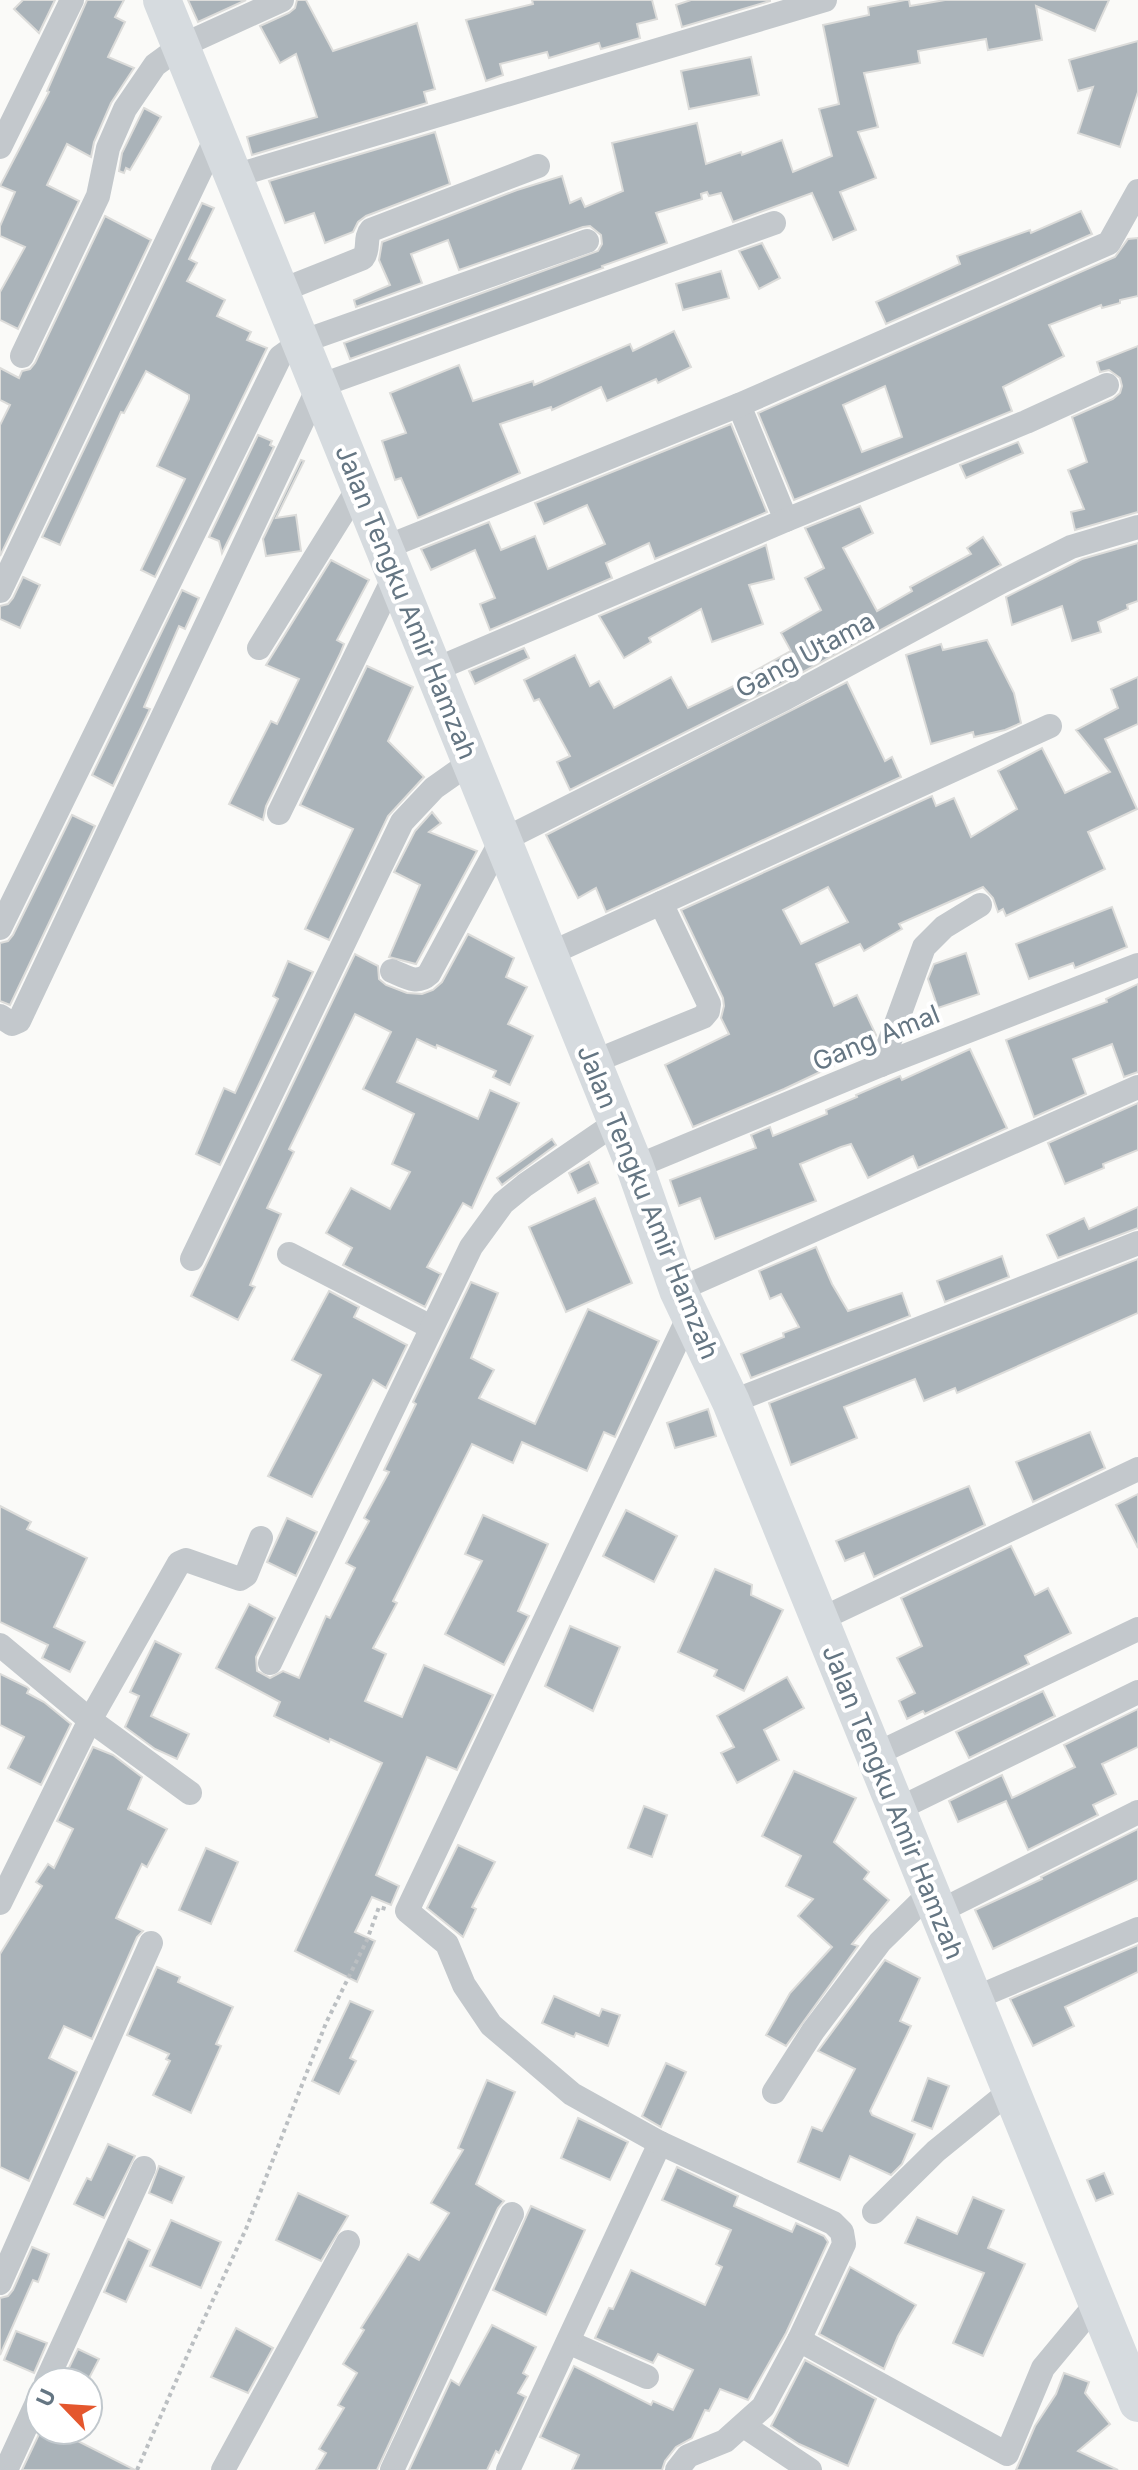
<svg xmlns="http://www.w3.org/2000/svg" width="1138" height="2470" viewBox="0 0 1138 2470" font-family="Inter,sans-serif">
	<rect width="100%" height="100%" fill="#fafaf8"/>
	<g fill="#aab3b9" stroke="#dcdcda" stroke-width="2" fill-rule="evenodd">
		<path d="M23,0H55L39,33L14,9Z"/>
		<path d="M87,0H124L115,17L125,22L108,57L134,68L111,103L94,142L91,157L67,144L47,185L79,201L18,329L0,320V292L25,247L0,236V226L15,192L0,186L49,92L47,91Z"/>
		<path d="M188,0H246L198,22Z"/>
		<path d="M297,0H306L333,51L417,23L435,89L424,92L427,103L252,155L247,137L317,117L296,54L280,63L260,26L289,13L295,8Z"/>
		<path d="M532,0H652L657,19L637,24L640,38L601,49L599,43L549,58L547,52L500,64L503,75L486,81L466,20L533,4Z"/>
		<path d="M691,0H770V1L682,27L676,5Z"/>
		<path d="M905,0H909L910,6L945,0H1109L1095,31L1036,6L1042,40L988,50L986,39L918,51L920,63L864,73L878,127L858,132L876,178L840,192L856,230L833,240L812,193L733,222L721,193L709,196L707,192L701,194L702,199L656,213L667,243L602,266L603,268L350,359L344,343L598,251L602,244L601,235L590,226L583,227L459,270L448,240L411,254L422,283L356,307L354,300L390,285L379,260L382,242L517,190L562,176L570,203L581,198L585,207L623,191L612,143L697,123L706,164L741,152L742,155L782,140L793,172L832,156L819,109L839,104L823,25L869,15L868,7Z"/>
		<path d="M1138,41V92L1120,147L1078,133L1093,87L1078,91L1069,60Z"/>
		<path d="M751,57L759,95L689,109L681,71Z"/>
		<path d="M144,108L161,117L130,170L126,168L124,173L119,171L122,153Z"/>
		<path d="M435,132L450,184L366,216L358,222L353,232L325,243L314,213L285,223L269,181Z"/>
		<path d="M202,203L214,208L189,259L197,263L187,281L225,300L217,316L251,332L247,340L267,348L155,577L141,570L185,479L157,466L189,399V395L146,371L124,413L121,412L60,545L42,537Z"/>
		<path d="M1081,211L1092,234L886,324L876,302L960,264L957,256L1030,230L1031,233Z"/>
		<path d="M105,216L151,240L0,556V425L10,405L0,400V368L19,378L22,371L30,369L35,363Z"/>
		<path d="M1138,238V296L1120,300V303L1102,308L1101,305L1049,325L1064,356L1003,387L1012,411L794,500L758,413L1115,257L1128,239ZM885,386L902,437L862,452L843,405Z"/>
		<path d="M762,243L780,278L759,289L739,251Z"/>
		<path d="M721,271L729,298L683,310L676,284Z"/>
		<path d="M674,331L691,367L658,383L656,379L607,401L601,387L552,410L551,407L500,424L520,473L418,518L401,478L395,480L382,441L406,433L390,393L459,365L473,401L533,381L534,385L630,344L633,351Z"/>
		<path d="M1138,346V512L1075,530L1071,512L1084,509L1068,470L1087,462L1072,417L1113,399L1120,393L1122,386L1120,378L1109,370L1100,372L1097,362Z"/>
		<path d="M731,424L767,512L655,559L649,543L606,563L612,578L490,630L480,604L495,598L475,550L431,570L421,549L489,522L501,550L535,536L548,569L605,544L587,505L544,524L535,503Z"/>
		<path d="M258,435L272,441L270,445L274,447L222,553L219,541L209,537Z"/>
		<path d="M1018,442L1023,453L966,478L960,465Z"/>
		<path d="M301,460L304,461L276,518L296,515L301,551L266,556L263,539Z"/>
		<path d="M860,506L873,533L843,548L877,611L912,591L910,587L971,554L967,548L983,537L1001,565L779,685L570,790L557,762L570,756L539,699L534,701L524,680L575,655L590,686L599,681L614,708L671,677L688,708L740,683L738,680L791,651L781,633L821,610L805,578L824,568L805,528Z"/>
		<path d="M1138,543V601L1127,605L1128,609L1098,622L1101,632L1072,641L1062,606L1012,625L1006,597L1082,559Z"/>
		<path d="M766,545L774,579L749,585L763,624L712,642L701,609L649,638L651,642L624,658L599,616Z"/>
		<path d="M331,560L369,580L337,640L344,644L340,654L266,806L263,820L229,804L271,721L277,724L299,679L266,665Z"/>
		<path d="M23,577L40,585L20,628L0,619V606L8,604L13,598Z"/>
		<path d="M182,590L199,598L185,629L179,626L144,707L150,709L113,786L92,775Z"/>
		<path d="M987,640L1014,693L1021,723L1005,730L974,737L973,732L931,744L906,655L941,644L943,650Z"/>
		<path d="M524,648L529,658L475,684L469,671Z"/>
		<path d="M367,666L413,687L388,741L424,777L388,816L329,940L305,929L353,829L300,805Z"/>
		<path d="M1138,677V724L1105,739L1137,809L1088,832L1105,869L1006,916L1003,909L998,912L993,898L983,887L899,924L902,929L864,951L860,944L816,964L834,1006L857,995L876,1035L871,1048L784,1089L693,1127L665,1065L729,1034L721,1018L724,1006L723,998L681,910L932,796L936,806L954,798L971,837L1017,809L998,771L1042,748L1065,793L1110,772L1076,730L1118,708L1111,689ZM828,887L848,922L801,944L783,910Z"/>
		<path d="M847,682L885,761L892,757L901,777L606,912L596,888L578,898L546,835Z"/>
		<path d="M432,812L441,823L429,832L477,851L416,964L389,957L420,885L394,872L415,831Z"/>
		<path d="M72,815L95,826L10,1005L0,1001V943L8,941L13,935Z"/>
		<path d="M1112,907L1127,947L1075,968L1073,963L1029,979L1016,944Z"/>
		<path d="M468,934L514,958L506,977L527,987L508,1024L533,1036L510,1085L493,1077L496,1071L437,1045L436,1048L417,1039L397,1082L478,1119L490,1090L519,1103L472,1208L463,1203L427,1267L441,1274L425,1307L343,1265L352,1248L326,1233L351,1188L390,1209L410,1172L392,1164L414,1114L363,1089L391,1032L355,1014L289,1149L294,1152L267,1208L281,1214L250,1285L255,1287L238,1320L191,1296L355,954L378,966L379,979L386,985L407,993L422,994L433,990L442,982Z"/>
		<path d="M966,953L979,994L938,1008L928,979L934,964Z"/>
		<path d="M288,961L313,972L220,1165L196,1154L224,1088L235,1093L278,999L273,996Z"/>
		<path d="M1138,984V1072L1124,1077L1112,1044L1073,1059L1086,1094L1034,1117L1006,1040L1107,1002L1106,999Z"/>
		<path d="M970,1049L1007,1128L918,1168L913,1156L868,1178L851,1144L841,1147L800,1164L816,1201L715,1239L700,1198L679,1206L670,1180L756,1148L751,1135L770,1127L773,1136L827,1114L826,1110L857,1097L856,1095L900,1076L902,1080Z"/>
		<path d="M1138,1103V1150L1103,1164L1104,1168L1065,1184L1048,1143Z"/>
		<path d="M552,1139L556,1145L502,1185L497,1178Z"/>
		<path d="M589,1162L598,1183L578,1193L569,1173Z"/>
		<path d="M595,1198L632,1283L566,1312L529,1227Z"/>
		<path d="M1138,1207V1228L1058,1258L1047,1235L1084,1218L1089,1229Z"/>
		<path d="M816,1247L832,1284L848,1311L902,1293L910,1316L751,1378L741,1354L784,1337L783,1333L799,1327L781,1294L770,1299L759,1271Z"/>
		<path d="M1002,1256L1009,1277L945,1302L937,1281Z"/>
		<path d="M1138,1259V1313L957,1393L955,1388L924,1401L915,1379L844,1407L857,1438L791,1465L769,1403Z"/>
		<path d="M471,1282L498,1293L471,1358L494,1370L479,1398L535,1424L588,1309L659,1341L615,1437L604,1432L587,1471L522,1442L513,1463L472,1444L393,1601L397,1603L373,1648L386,1654L365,1701L402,1717L424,1665L493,1695L457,1770L427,1757L376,1875L399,1886L391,1905L372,1897L355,1932L375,1941L357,1982L295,1951L382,1763L330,1739L329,1742L274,1716L280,1702L216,1668L249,1604L275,1618L256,1657L257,1671L270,1678L283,1671L299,1678L326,1616L330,1618L355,1568L346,1563L369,1521L364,1518L389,1472L384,1470L416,1404L413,1402Z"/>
		<path d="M329,1291L359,1307L354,1317L407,1345L386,1388L373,1380L312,1497L268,1476L321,1375L292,1360Z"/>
		<path d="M708,1409L716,1436L675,1448L667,1423Z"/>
		<path d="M1090,1432L1105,1468L1033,1502L1016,1462Z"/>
		<path d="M969,1486L985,1525L874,1577L864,1553L845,1561L836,1541Z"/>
		<path d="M1138,1494V1548L1116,1505Z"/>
		<path d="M0,1506L31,1522L27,1529L87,1558L54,1627L85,1642L70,1672L42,1658L48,1645L0,1622Z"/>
		<path d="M626,1510L677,1536L654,1582L603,1556Z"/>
		<path d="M483,1515L548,1544L518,1611L529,1616L504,1665L445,1634L482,1561L465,1554Z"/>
		<path d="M287,1518L317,1532L296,1576L267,1562Z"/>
		<path d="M1011,1546L1035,1595L1048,1588L1071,1633L1025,1656L1029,1664L925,1714L923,1711L907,1719L899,1701L915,1693L897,1658L922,1646L901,1598Z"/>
		<path d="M715,1569L752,1585L751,1595L783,1610L744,1691L714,1676L717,1670L678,1652Z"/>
		<path d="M570,1626L620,1647L593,1711L545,1686Z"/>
		<path d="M155,1641L181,1654L151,1716L189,1734L177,1759L155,1749L125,1727L139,1696L130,1692Z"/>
		<path d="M0,1674L27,1687L29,1689L27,1693L44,1702L71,1724L41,1785L8,1768L24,1737L0,1725Z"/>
		<path d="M787,1677L804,1708L764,1730L779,1760L737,1783L721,1753L734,1747L717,1716Z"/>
		<path d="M1043,1691L1055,1716L969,1758L956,1732Z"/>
		<path d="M1138,1709V1747L1102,1764L1116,1794L1093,1805L1098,1815L1028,1850L1006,1801L958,1822L949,1801L1002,1775L1012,1798L1075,1767L1064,1745Z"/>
		<path d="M93,1747L113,1755L142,1777L128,1809L167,1829L147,1867L142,1864L116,1918L143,1931L137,1937L92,2039L64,2026L49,2058L77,2072L29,2181L0,2167V1954L42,1886L36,1882L48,1864L54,1868L73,1829L57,1821Z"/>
		<path d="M794,1771L856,1798L834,1842L869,1872L864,1879L889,1900L852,1944L858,1946L786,2046L766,2035L790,1993L832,1947L798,1916L813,1899L786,1886L801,1856L762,1836Z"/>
		<path d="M644,1806L667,1815L652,1857L628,1848Z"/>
		<path d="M1138,1829V1880L993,1949L975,1910L1042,1879L1041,1877Z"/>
		<path d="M458,1845L495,1862L472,1907L476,1909L463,1937L427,1908Z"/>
		<path d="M206,1848L238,1862L211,1924L179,1910Z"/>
		<path d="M1138,1945V1972L1065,2007L1074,2026L1033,2046L1010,1999Z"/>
		<path d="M885,1960L920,1978L900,2021L911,2026L870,2111L872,2115L915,2134L902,2164L891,2175L850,2156L840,2180L798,2162L812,2127L822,2131L855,2069L818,2051Z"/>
		<path d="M157,1967L180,1977L178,1982L233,2007L216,2044L221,2046L191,2113L153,2095L170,2061L166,2059L169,2054L127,2035Z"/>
		<path d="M554,1996L599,2016L602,2009L620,2015L608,2046L576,2033L574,2037L542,2023Z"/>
		<path d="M350,2001L373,2011L350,2058L356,2061L339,2094L312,2081Z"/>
		<path d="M666,2063L686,2072L661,2127L642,2116Z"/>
		<path d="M928,2078L949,2086L932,2129L912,2121Z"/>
		<path d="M487,2080L515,2092L476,2184L504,2201L498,2208L377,2470H316L326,2453L319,2449L344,2408L338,2405L357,2373L343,2364L364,2330L361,2328L408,2254L419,2260L449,2213L431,2203L463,2150L458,2148Z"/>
		<path d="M578,2118L628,2142L610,2180L561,2158Z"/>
		<path d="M108,2144L135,2156L104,2218L74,2204L87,2178L91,2180Z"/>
		<path d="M159,2166L184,2177L172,2203L149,2193Z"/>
		<path d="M677,2167L738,2196L734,2206L792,2232L796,2223L824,2236L828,2242L786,2333L748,2400L720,2389L709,2411L705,2410L692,2438L676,2447L665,2461L662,2470H572L579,2455L540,2437L574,2366L651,2405L653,2401L673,2410L693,2370L658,2354L653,2363L595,2338L609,2308L613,2309L631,2270L705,2305L722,2267L716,2264L731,2230L662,2200Z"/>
		<path d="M1104,2173L1113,2194L1096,2201L1087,2180Z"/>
		<path d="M298,2193L348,2216L321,2261L276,2240Z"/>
		<path d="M973,2197L1004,2210L988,2248L1025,2264L983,2356L953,2343L984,2273L905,2243L917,2217L957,2234Z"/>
		<path d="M531,2206L585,2230L546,2315L493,2290Z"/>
		<path d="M171,2220L221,2242L201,2288L150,2266Z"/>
		<path d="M128,2239L150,2250L126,2302L104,2292Z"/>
		<path d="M32,2247L49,2254L38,2282L33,2280L0,2355V2298L8,2296L13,2290Z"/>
		<path d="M850,2267L916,2305L898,2336L884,2369L819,2334Z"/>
		<path d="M492,2325L536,2347L523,2373L528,2376L518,2393L526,2397L499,2453L496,2451L487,2470H409L451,2380L459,2385Z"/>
		<path d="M236,2328L273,2348L248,2393L211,2377Z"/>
		<path d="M16,2331L47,2343L34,2373L4,2360Z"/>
		<path d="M78,2349L99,2359L87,2382H62Z"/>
		<path d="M805,2360L876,2399L848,2466L799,2444L771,2426Z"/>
		<path d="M1064,2373L1089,2382L1085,2393L1110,2424L1078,2451L1118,2470H1016L1035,2426L1056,2394Z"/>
		<path d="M41,2430H56L135,2470H22Z"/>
	</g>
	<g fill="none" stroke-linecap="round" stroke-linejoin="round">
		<path stroke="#bbbfc2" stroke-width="4" stroke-dasharray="4 4" stroke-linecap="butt" d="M137,2470L191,2347L246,2229L326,2023L367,1940L379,1907L386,1909"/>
		<g stroke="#c3c8cc" stroke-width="24">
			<path d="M0,147L72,0"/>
			<path d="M234,176L825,0"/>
			<path d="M280,291L363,258C370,249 364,238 371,230L538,166"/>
			<path d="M22,356L98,196L108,148L125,109L155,65L181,46L282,0"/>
			<path d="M739,405L786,520"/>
			<path d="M384,548L739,405L1109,243L1138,191"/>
			<path d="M0,591L217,136"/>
			<path d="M259,648L359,487"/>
			<path d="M434,670L786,520L1026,422L1107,385"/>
			<path d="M279,813L395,575"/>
			<path d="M0,928L280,357L301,342L587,241"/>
			<path d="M549,954L1050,726"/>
			<path d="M392,971C406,977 417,985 429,974L501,841L786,698L1003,581L1071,547L1138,527"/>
			<path d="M0,1016L12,1024L19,1021L319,386L774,223"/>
			<path d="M593,1062L703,1017L708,1011L709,1004L661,903"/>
			<path d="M881,1065L924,947L944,927L980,905"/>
			<path d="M635,1167L881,1065L1138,965"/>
			<path d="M289,1254L431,1327"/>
			<path d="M192,1259L402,822L434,788L471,762"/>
			<path d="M678,1290L1138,1087"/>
			<path d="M731,1402L1138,1243"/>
			<path d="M819,1620L1138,1469"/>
			<path d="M0,1645L90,1720L190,1793"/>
			<path d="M270,1663L471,1247L503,1203L525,1185L617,1122"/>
			<path d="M874,1755L1138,1629"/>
			<path d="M896,1810L1138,1692"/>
			<path d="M0,1903L90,1720L179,1563L186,1560L240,1579L246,1575L261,1538"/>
			<path d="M938,1912L1138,1812"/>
			<path d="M973,1999L1138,1929"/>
			<path d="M774,2092L813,2031L880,1942L930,1893"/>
			<path d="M874,2212L936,2151L1010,2091"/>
			<path d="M0,2283L151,1943"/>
			<path d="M799,2340L1007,2454L1043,2368L1097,2303"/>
			<path d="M568,2342L647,2377"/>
			<path d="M46,2382L144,2168"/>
			<path d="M744,2426L810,2470"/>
			<path d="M6,2470L40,2396"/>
			<path d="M223,2470L348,2242"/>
			<path d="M392,2470L512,2214"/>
			<path d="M508,2470L660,2143"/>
			<path d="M677,2470L688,2456L725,2441L763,2407L799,2340L844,2244L842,2232L833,2223L660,2143L572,2094L491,2025L464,1985L447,1944L407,1911L689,1316"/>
		</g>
		<path stroke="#d6dbdf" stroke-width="38" d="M162,0L635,1167L678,1290L731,1402L1138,2403"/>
	</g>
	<g text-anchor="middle" stroke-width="8" stroke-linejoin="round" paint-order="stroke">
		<g font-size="26" fill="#657683" stroke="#fff">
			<text transform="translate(406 602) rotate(68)" y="9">Jalan Tengku Amir Hamzah</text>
			<text transform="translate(805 655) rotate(-28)" y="9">Gang Utama</text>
			<text transform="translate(876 1038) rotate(-22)" y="9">Gang Amal</text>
			<text transform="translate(648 1202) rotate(68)" y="9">Jalan Tengku Amir Hamzah</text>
			<text transform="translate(893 1802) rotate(68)" y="9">Jalan Tengku Amir Hamzah</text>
		</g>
	</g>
	<g transform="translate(64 2406) rotate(295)"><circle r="38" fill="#ffffff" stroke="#c1c8cd" stroke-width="2"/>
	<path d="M0-6L14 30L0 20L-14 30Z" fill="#e4572e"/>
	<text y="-12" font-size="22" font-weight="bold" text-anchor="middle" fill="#657683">U</text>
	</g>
</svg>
